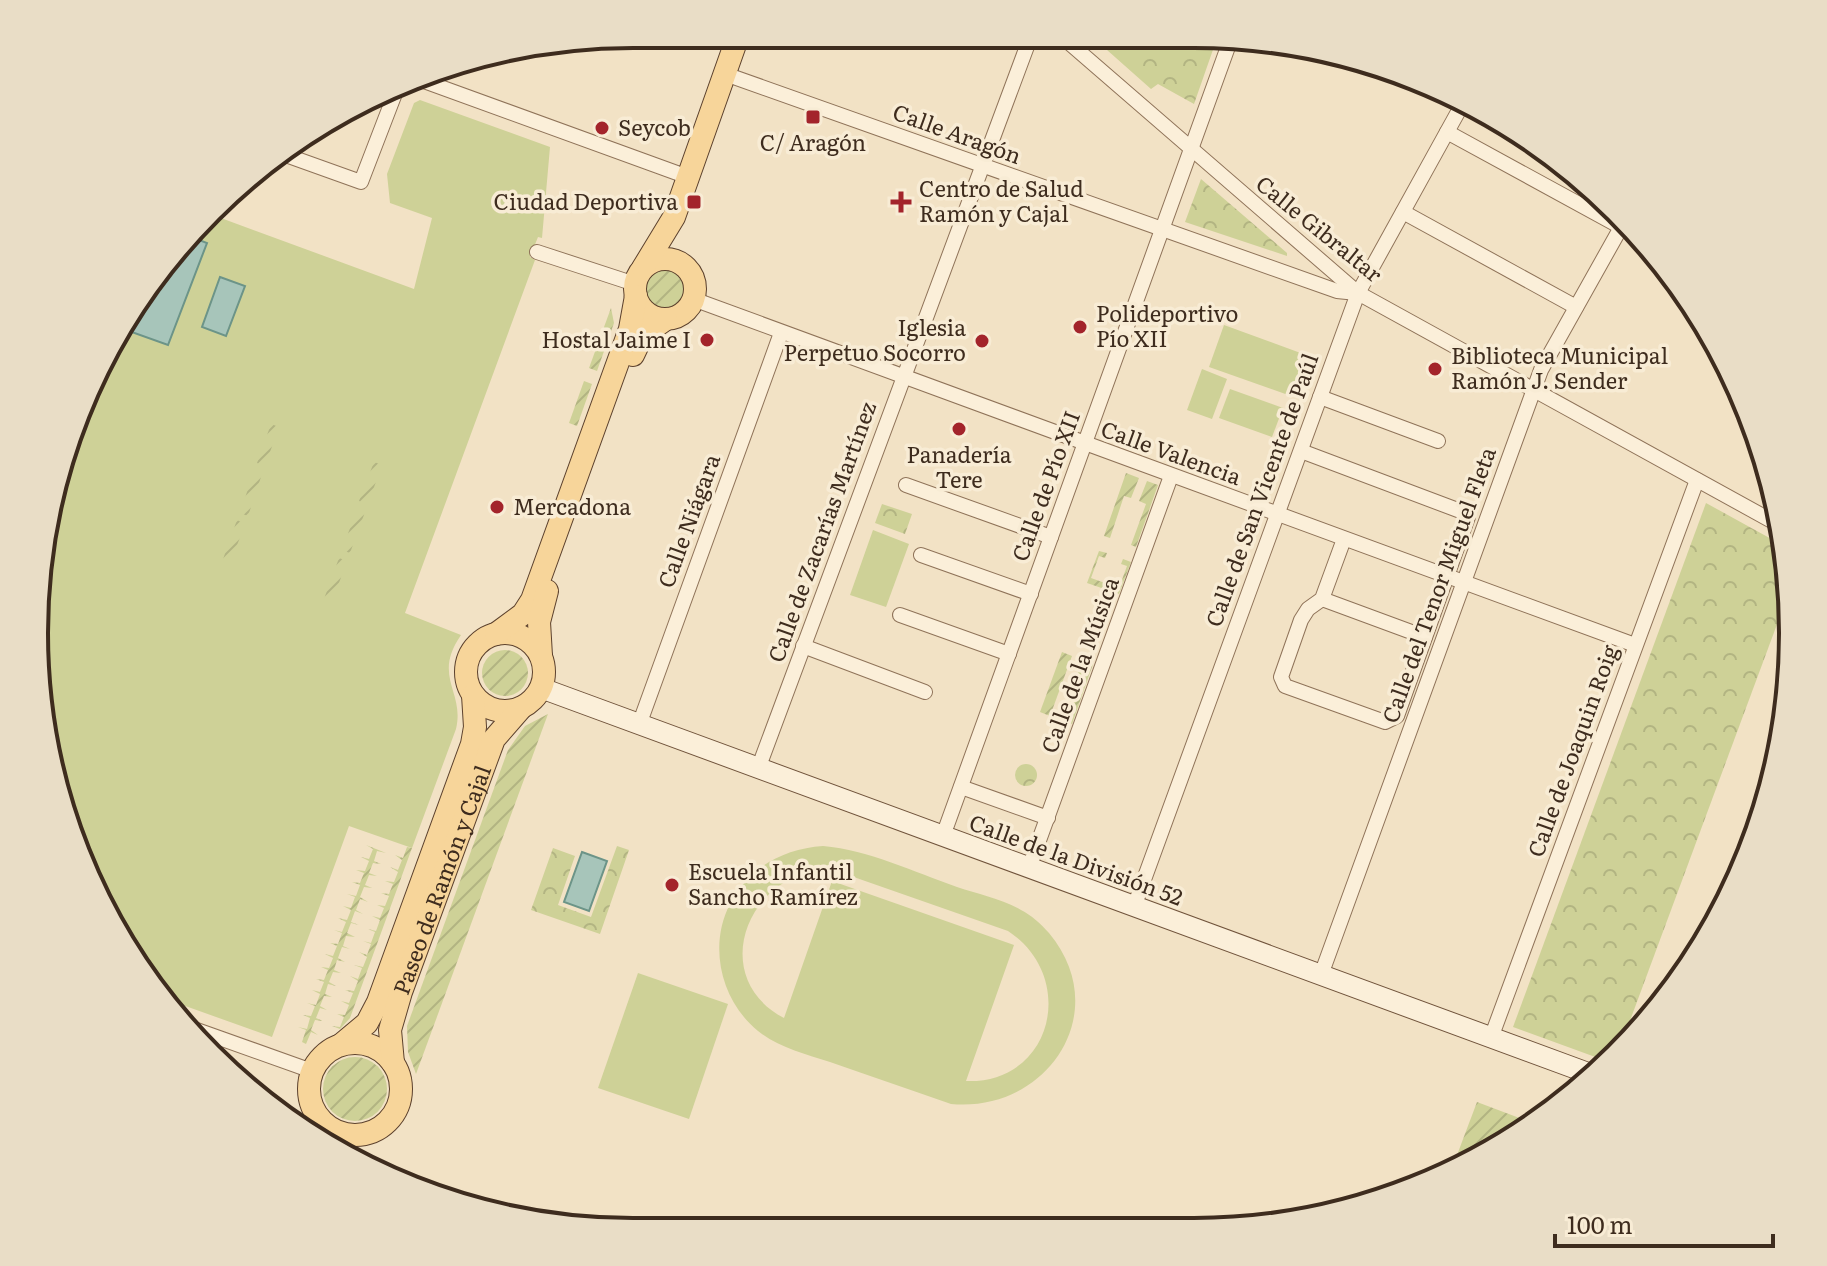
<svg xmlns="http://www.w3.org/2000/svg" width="1827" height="1266" viewBox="0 0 1827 1266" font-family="Literata,serif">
	<defs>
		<pattern id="forest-crowns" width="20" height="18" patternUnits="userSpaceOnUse" patternTransform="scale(2)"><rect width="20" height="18" fill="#ced197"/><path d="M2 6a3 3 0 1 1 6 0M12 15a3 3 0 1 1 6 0" fill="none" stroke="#b2b482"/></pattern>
		<pattern id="garden-furrows" width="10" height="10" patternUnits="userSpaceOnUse" patternTransform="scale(2)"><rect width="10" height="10" fill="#ced197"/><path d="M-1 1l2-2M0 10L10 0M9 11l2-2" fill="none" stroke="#b2b482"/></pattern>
	</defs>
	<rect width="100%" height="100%" fill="#f2e2c5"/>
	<g fill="#ced197" fill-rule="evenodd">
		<path d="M420,100L550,147L542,238L538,237L530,257L535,260L405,613L461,635C432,677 465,691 456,729L412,848L349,826L272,1037L163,998L96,898L39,712V554L80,403L182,238L210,214L414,289L432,218L390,203L387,174L414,103Z"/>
		<path d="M1224,325L1306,355L1291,396L1209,367Z"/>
		<path d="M1202,369L1227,379L1212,419L1187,410Z"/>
		<path d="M1230,389L1283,408L1272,437L1219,418Z"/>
		<path d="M873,530L909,544L886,607L850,595Z"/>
		<path d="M823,846C869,850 914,872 957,887C978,894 1002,899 1021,910C1031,915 1041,924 1049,933C1115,1012 1047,1113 951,1104C911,1090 870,1076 830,1062C805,1054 778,1047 758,1031C721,1001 708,946 730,904C749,867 783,849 823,846ZM823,870L848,875L1008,931C1078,977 1053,1084 966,1081L1014,945L832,881L784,1018C709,979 744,877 823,870Z"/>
		<path d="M638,973L728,1004L689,1119L598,1088Z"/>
	</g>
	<g fill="url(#forest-crowns)">
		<path d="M1098,42L1215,44L1194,104L1158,84L1151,89Z"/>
		<path d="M1201,179L1287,253V256L1185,222Z"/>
		<path d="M1706,503L1786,547L1789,592L1618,1053L1609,1062L1513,1027Z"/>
		<path d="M882,504L912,514L905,534L875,523Z"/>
		<circle cx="1026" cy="775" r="11"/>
		<path d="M617,846L629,850L600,934L531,910L553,848L575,856L558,905L591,917Z"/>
	</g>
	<g fill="url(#garden-furrows)">
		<circle cx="665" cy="289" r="19"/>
		<path d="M611,308L614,323L597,371L589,368Z"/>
		<path d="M584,381L592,384L577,426L569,423Z"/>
		<path d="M271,424L279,427L265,466L257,463Z"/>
		<path d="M374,462L382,465L368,504L359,501Z"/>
		<path d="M254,471L262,474L248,516L240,513Z"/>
		<path d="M1126,473L1139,478L1131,498L1124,496L1110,538L1104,536Z"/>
		<path d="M1147,481L1158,485L1136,547L1131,545L1146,504L1139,501Z"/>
		<path d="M357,509L365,512L350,553L342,550Z"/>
		<path d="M237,520L245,524L230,564L222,562Z"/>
		<path d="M1099,551L1107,553L1105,558L1099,556L1091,578L1119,588L1127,566L1121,564L1123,559L1131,562L1119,594L1087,583Z"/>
		<path d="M339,558L347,561L332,602L324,599Z"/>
		<circle cx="505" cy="673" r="23"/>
		<path d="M1062,652L1072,656L1050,716L1040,712Z"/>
		<path d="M1083,660L1093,664L1072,724L1061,720Z"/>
		<path d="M548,714L416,1074L408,1052L407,1026L508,750L525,726Z"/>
		<path d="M366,845L386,853L377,851L374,861L381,864L373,863L369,873L377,876L369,875L365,885L372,888L364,887L360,897L368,902L360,899L356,910L363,914L355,911L351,922L359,925L351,923L347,933L355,937L346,936L343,946L350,949L342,947L338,958L345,962L337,960L334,970L341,973L333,972L329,982L336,986L328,984L325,994L332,997L324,996L320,1006L327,1010L320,1008L316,1018L323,1021L315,1020L311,1030L318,1035L311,1032L306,1044L302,1042L306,1030L298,1027L307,1029L310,1018L303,1015L311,1016L315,1006L307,1003L316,1005L320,994L312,990L320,992L324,982L316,979L324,980L328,970L321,967L329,968L333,958L325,954L333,956L337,946L330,943L338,944L342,933L334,930L342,932L346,922L338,918L347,920L351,910L343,906L351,908L355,897L347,894L356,896L360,885L352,882L360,883L364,873L356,870L365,871L369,861L361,857L369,859L373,849Z"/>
		<path d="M407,847L412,848L350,1018L340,1029L332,1026L340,1027L344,1017L337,1014L345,1015L349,1005L341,1001L349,1003L353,993L345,990L354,991L358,981L350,976L358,979L362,968L354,965L363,967L367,957L359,952L367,955L371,944L363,941L371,943L375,932L368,929L376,931L380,920L372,916L380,918L384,908L377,905L385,906L389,896L381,893L389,894L393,884L385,881L394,882L398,872L390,867L398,870L402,860L395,855L403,858Z"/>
		<circle cx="355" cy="1089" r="32"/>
		<path d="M1477,1102L1530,1122L1453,1172L1451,1171Z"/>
	</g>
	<g fill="#a7c5ba" stroke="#6c9488" stroke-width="2">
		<path d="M186,235L207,243L168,345L126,330Z"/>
		<path d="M220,277L245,286L226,336L202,327Z"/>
		<path d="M582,852L607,861L589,911L564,902Z"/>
	</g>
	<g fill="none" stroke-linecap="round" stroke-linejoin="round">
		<g stroke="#8f7359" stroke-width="16">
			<g id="street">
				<path d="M1067,41L1358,293L1781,526"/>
				<path d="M725,74L1337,291L1357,293"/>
				<path d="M421,80L688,177"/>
				<path d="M1447,132L1621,227"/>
				<path d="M280,153L361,182L396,91"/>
				<path d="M1403,212L1576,307"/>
				<path d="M537,252L635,284"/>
				<path d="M693,299L1635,645"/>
				<path d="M1320,397L1438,441"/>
				<path d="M1301,451L1463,512L1468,517L1397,716L1385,722L1285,686L1281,677L1301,620L1308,609L1322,599L1344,539"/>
				<path d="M906,485L1051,537"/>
				<path d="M921,555L1031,594"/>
				<path d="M1322,599L1425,637"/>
				<path d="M900,615L1009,654"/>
				<path d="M803,646L925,692"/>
				<path d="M639,725L781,333"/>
				<path d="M758,769L1029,41"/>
				<path d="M961,787L1048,818"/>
				<path d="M943,836L1229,44"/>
				<path d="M1029,868L1171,476"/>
				<path d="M1134,907L1358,293L1463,103"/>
				<path d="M1321,975L1541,370L1624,222"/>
				<path d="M180,1024L312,1071"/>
				<path d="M1491,1038L1697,480"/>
			</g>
		</g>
		<g stroke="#71543c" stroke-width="22">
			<path id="secondary" d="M541,688L1596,1076"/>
		</g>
		<g stroke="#5c412d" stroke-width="24">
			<g id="primary">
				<circle cx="665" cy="289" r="30"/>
				<path d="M643,268L674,217L738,36"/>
				<path d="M633,355L642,336L666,319"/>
				<circle cx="505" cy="672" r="39"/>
				<path d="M496,634L523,614L532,600L630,329L636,296"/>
				<path d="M541,656L539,622L547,591"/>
				<circle cx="355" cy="1089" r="46"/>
				<path d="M342,1044L367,1023L378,1002L472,744L475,727L473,695"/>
				<path id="s1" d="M393,1063L390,1030L401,992L494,739L521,708"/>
			</g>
		</g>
		<use href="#street" stroke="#fbefd9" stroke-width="14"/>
		<use href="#secondary" stroke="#fbefd9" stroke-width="20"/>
		<use href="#primary" stroke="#f7d59a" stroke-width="22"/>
	</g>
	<g fill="#a3242b" stroke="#f8ecd5" stroke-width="3">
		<rect x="805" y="109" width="16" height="16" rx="4"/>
		<circle cx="602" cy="128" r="8"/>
		<rect x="686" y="194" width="16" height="16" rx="4"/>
		<path d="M897 190h8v8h8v8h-8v8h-8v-8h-8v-8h8z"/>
		<circle cx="1080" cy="327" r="8"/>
		<circle cx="707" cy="340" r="8"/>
		<circle cx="982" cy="341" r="8"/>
		<circle cx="1435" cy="369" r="8"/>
		<circle cx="959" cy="429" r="8"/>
		<circle cx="497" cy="507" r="8"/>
		<circle cx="672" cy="885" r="8"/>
	</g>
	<g text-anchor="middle" stroke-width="7" stroke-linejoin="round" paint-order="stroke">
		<g font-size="22" fill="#3e2c1e" stroke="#f8ecd5" text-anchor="start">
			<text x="618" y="136">Seycob</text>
			<text x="813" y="151" text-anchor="middle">C/ Aragón</text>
			<text x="919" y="197">Centro de Salud<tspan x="919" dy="25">Ramón y Cajal</tspan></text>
			<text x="678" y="210" text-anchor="end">Ciudad Deportiva</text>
			<text x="1096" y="322">Polideportivo<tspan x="1096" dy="25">Pío XII</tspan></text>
			<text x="966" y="336" text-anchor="end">Iglesia<tspan x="966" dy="25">Perpetuo Socorro</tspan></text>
			<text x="691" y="348" text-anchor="end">Hostal Jaime I</text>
			<text x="1451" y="364">Biblioteca Municipal<tspan x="1451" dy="25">Ramón J. Sender</tspan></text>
			<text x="959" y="463" text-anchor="middle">Panadería<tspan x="959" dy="25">Tere</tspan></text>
			<text x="513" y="515">Mercadona</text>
			<text x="688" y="880">Escuela Infantil<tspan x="688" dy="25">Sancho Ramírez</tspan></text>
		</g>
		<g font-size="22" fill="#3e2c1e" stroke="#f8ecd5">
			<text transform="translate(957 134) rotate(20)" y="8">Calle Aragón</text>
			<text transform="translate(1319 229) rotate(39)" y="8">Calle Gibraltar</text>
			<text transform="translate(1171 453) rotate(20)" y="8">Calle Valencia</text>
			<text transform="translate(1046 486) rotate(-70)" y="8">Calle de Pío XII</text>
			<text transform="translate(1262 490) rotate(-70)" y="8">Calle de San Vicente de Paúl</text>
			<text transform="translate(689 521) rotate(-70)" y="8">Calle Niágara</text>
			<text transform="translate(822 532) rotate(-70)" y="8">Calle de Zacarías Martínez</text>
			<text transform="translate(1439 585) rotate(-70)" y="8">Calle del Tenor Miguel Fleta</text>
			<text transform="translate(1080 665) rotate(-70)" y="8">Calle de la Música</text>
			<text transform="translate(1573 751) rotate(-70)" y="8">Calle de Joaquin Roig</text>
			<text transform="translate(1076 860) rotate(20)" y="8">Calle de la División 52</text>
			<text dy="8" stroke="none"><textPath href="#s1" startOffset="192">Paseo de Ramón y Cajal</textPath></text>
		</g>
	</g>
	<path d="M0 0H1827V1266H0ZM633 48H1194A585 585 0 0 1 1779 633V633A585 585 0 0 1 1194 1218H633A585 585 0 0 1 48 633V633A585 585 0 0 1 633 48Z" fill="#e9ddc6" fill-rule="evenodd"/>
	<path fill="none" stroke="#3e2c1e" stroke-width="4" d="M633 48H1194A585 585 0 0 1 1779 633V633A585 585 0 0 1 1194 1218H633A585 585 0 0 1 48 633V633A585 585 0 0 1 633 48Z"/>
	<path d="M1555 1234v12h218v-12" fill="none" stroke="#3e2c1e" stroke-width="4"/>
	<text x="1567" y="1234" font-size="24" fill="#3e2c1e" stroke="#f8ecd5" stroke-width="6" paint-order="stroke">100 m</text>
</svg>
